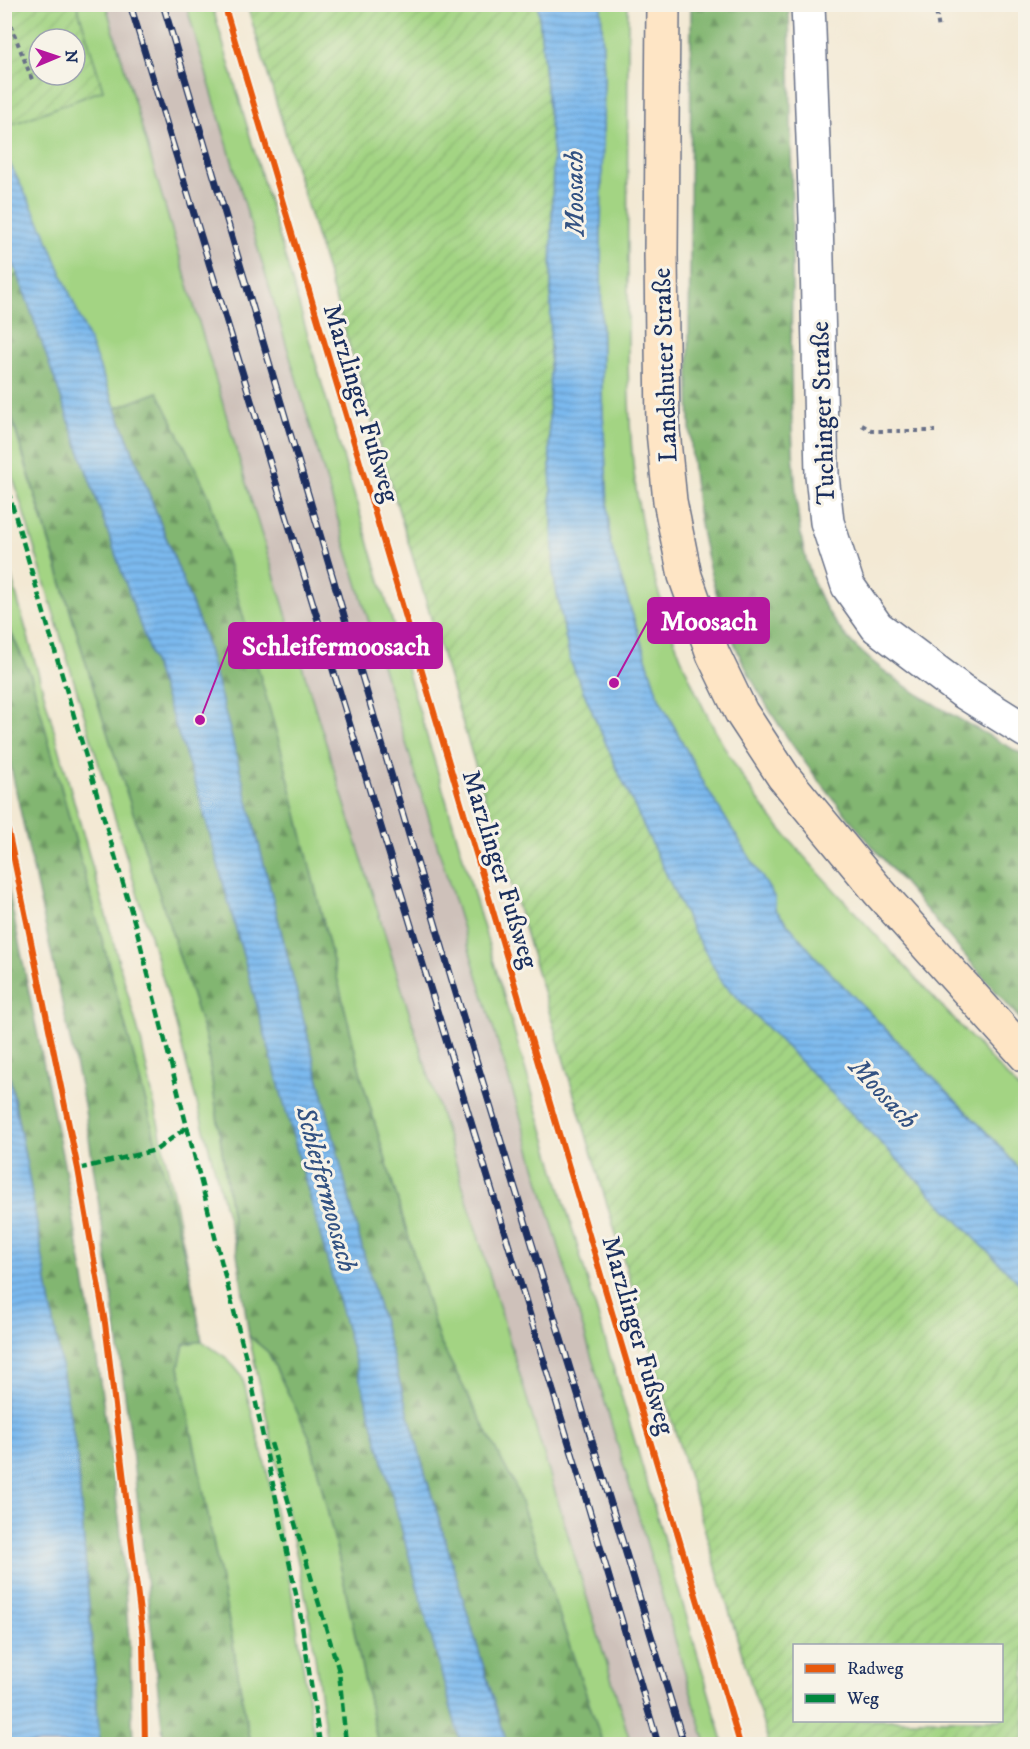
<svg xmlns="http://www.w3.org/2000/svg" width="1030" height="1749" viewBox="0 0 1030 1749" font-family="'IM FELL DW Pica',serif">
	<defs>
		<pattern id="forest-firs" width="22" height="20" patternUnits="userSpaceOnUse" patternTransform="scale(1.5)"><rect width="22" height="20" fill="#82b671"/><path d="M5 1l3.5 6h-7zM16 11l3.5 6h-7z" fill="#6a9460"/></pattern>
		<pattern id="garden-furrows" width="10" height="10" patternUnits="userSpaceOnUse" patternTransform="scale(1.5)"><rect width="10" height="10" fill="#a3d483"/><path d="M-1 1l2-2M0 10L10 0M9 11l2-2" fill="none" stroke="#8cb674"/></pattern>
		<pattern id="water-rules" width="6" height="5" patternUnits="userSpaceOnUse" patternTransform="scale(1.5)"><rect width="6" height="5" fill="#7bb9ee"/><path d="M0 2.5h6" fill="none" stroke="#6497c4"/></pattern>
	</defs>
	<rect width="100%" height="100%" fill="#f7f3e8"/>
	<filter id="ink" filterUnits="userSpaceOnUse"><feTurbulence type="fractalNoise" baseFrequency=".0167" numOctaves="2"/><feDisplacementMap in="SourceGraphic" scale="12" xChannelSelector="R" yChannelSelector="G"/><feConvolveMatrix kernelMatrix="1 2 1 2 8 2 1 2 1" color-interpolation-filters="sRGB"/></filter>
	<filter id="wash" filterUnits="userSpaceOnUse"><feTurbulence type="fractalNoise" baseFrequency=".008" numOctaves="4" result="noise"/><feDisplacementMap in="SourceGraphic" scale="24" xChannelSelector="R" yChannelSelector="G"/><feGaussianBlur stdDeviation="1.35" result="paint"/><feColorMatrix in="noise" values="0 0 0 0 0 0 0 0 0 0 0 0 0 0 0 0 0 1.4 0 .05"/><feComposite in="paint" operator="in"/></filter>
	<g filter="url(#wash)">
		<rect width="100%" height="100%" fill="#f3e9d4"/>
		<path fill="#cec1ba" d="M106,5H186L346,547L522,1122L706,1744H631L472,1216L254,510Z"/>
		<g fill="#a3d483" stroke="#5f8270" stroke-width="1.5">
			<path d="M77,5H106L254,510L472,1216L631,1744H603L516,1488L439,1340L363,1083L281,749L158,393L116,408L44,231L5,154V127L103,90Z"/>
			<path d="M186,5H212L348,474L444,793L724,1744H706L522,1122L346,547Z"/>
			<path d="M601,5H628C628,92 627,180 628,268C628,329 627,392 632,452C641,564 679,675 738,770C772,825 819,873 863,921C917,979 971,1038 1025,1096V1176L996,1142L819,961L775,909L706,787L658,696L610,543L602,395L601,231L604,78Z"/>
			<path d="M4,246L18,274L5,282H4Z"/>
			<path d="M4,394L102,716L206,1039L236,1249L171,1006L5,450Z"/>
			<path d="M4,551L141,1041L191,1280L144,1095L31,676L5,619Z"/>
			<path d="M249,1336L268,1352L310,1438L339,1559L378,1744H327L309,1613Z"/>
			<path d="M202,1341L228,1359L242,1376L267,1471L291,1588L315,1744H250L232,1638L179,1367L184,1344Z"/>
		</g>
		<g fill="url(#forest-firs)" stroke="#4e7268" stroke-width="1.5">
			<path d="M691,5H789C791,89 792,173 792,258C792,327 789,397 794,466C798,524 801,576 837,625C876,679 967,722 1025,756V1025C979,973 934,919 889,866C833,800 776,733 739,654C682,528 688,400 690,265C690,178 691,91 691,5Z"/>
			<path d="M18,274L197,788L461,1744H378L339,1559L310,1438L268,1352L249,1336L206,1039L102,716L5,394L4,282Z"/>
			<path d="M158,392L209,496L281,749L363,1083L439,1340L516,1488L603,1744H507L427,1480L359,1237L229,727L204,635L116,408Z"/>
			<path d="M4,619L31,676L144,1095L191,1280L202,1341L184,1344L179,1367L232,1638L250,1744H164L131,1441L110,1280L84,1104L5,740Z"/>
			<path d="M4,869L65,1169L94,1338L120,1525L130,1653L133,1744H100L77,1457L28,1172L5,1049Z"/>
		</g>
		<g fill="url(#garden-furrows)" stroke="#5f8270" stroke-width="1.5" fill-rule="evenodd">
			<path d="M5,4L77,5L103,90L5,127ZM39,39H75V75H39Z"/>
			<path d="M247,5H538L553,157L549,430L554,578L570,660L617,769L691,927L723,983L1025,1289V1744H769ZM794,1646H1002V1720H794Z"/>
		</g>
		<g fill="url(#water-rules)" stroke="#4b74a6" stroke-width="1.5">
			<path d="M538,5H601L604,78L601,231L602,395L610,543L658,696L706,787L775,898V909L819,961L996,1142L1025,1176V1289L723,983L691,927L617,769L570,660L554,578L549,430L553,157Z"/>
			<path d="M5,154L44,231L85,330L204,635L229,727L359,1237L427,1480L507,1744H461L197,788L18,274L5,246Z"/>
			<path d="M4,1049L28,1172L77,1457L100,1744H5Z"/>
		</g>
	</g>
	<g filter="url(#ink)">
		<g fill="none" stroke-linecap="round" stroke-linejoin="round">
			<g stroke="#677087" stroke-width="36">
				<path id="minor" d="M808,4L816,218L822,475L827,522L848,586L877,627L962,691L1026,731"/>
			</g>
			<g stroke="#677087" stroke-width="36">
				<path id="secondary" d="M663,4L661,254L663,431L670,501L685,576L713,654L741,712L783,776L879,892L1026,1056"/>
			</g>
			<g stroke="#677087" stroke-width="4" stroke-dasharray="4.5 4.5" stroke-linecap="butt">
				<path d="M935,4L939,30"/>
				<path d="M4,8L33,82"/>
				<path d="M862,425L873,431H935"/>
			</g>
			<use href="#minor" stroke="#fff" stroke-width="33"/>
			<use href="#secondary" stroke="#fee5c5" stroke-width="33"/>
			<g stroke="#1b2f5e" stroke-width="7">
				<g id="rail">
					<path d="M130,4L586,1499L658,1744"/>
					<path d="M163,4L454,987L684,1744"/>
				</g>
			</g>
			<use href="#rail" stroke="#f7f3e8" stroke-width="4.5" stroke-dasharray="14" stroke-linecap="butt"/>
			<g stroke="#00873e" stroke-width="4.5" stroke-dasharray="9 4.5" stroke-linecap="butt">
				<path d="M4,477L137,931L249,1370L301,1618L320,1744"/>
				<path d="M78,1169L156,1150L187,1127"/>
				<path d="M271,1443L339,1671L346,1744"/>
			</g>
			<g stroke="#f7f3e8" stroke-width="10">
				<g id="cycleway">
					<path d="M224,4L740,1744"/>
					<path d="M4,811L78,1169L105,1323L143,1638L145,1744"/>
				</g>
			</g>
			<use href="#cycleway" stroke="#e8590c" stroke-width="6"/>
		</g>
	</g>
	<g text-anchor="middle" stroke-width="6" stroke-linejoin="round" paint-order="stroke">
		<g font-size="26" fill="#1b2f5e" stroke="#f7f3e8">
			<text transform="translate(664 365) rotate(-92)" y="9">Landshuter Straße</text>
			<text transform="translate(362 403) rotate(73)" y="9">Marzlinger Fußweg</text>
			<text transform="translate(822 413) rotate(-92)" y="9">Tuchinger Straße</text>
			<text transform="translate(501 869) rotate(73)" y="9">Marzlinger Fußweg</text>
			<text transform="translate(639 1335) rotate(74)" y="9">Marzlinger Fußweg</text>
		</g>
		<g font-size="27" font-style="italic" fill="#335282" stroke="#f7f3e8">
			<text transform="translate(574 193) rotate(-91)" y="9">Moosach</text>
			<text transform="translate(884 1093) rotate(47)" y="9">Moosach</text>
			<text transform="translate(327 1189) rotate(75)" y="9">Schleifermoosach</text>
		</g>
	</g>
	<path fill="none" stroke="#b5179e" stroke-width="2" d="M614 683L648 621M200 720L229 645"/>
	<g fill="#b5179e" stroke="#f7f3e8" stroke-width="2">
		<circle cx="614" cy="683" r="6"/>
		<circle cx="200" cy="720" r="6"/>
	</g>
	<g fill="#b5179e" stroke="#b5179e" stroke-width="2">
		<rect x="648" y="598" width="121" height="45" rx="6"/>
		<rect x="229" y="623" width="213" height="45" rx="6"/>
	</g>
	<g font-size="27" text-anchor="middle" font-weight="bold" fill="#fff">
		<text x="709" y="630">Moosach</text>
		<text x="336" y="655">Schleifermoosach</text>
	</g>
	<rect width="1030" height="1749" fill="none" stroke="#f7f3e8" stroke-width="24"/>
	<rect x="793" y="1644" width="210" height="78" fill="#f7f3e8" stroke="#9fa5b1" stroke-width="1.5"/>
	<rect x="805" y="1664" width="30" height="9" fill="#e8590c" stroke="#9fa5b1" stroke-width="1.5"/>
	<text x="847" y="1674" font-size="18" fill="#1b2f5e">Radweg</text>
	<rect x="805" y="1694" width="30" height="9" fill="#00873e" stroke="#9fa5b1" stroke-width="1.5"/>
	<text x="847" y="1704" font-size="18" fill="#1b2f5e">Weg</text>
	<g transform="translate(57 57) rotate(88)"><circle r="28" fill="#f7f3e8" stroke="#9fa5b1" stroke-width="1.5"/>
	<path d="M0-4.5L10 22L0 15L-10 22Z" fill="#b5179e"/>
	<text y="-9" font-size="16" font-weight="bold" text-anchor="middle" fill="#1b2f5e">N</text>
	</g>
</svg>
